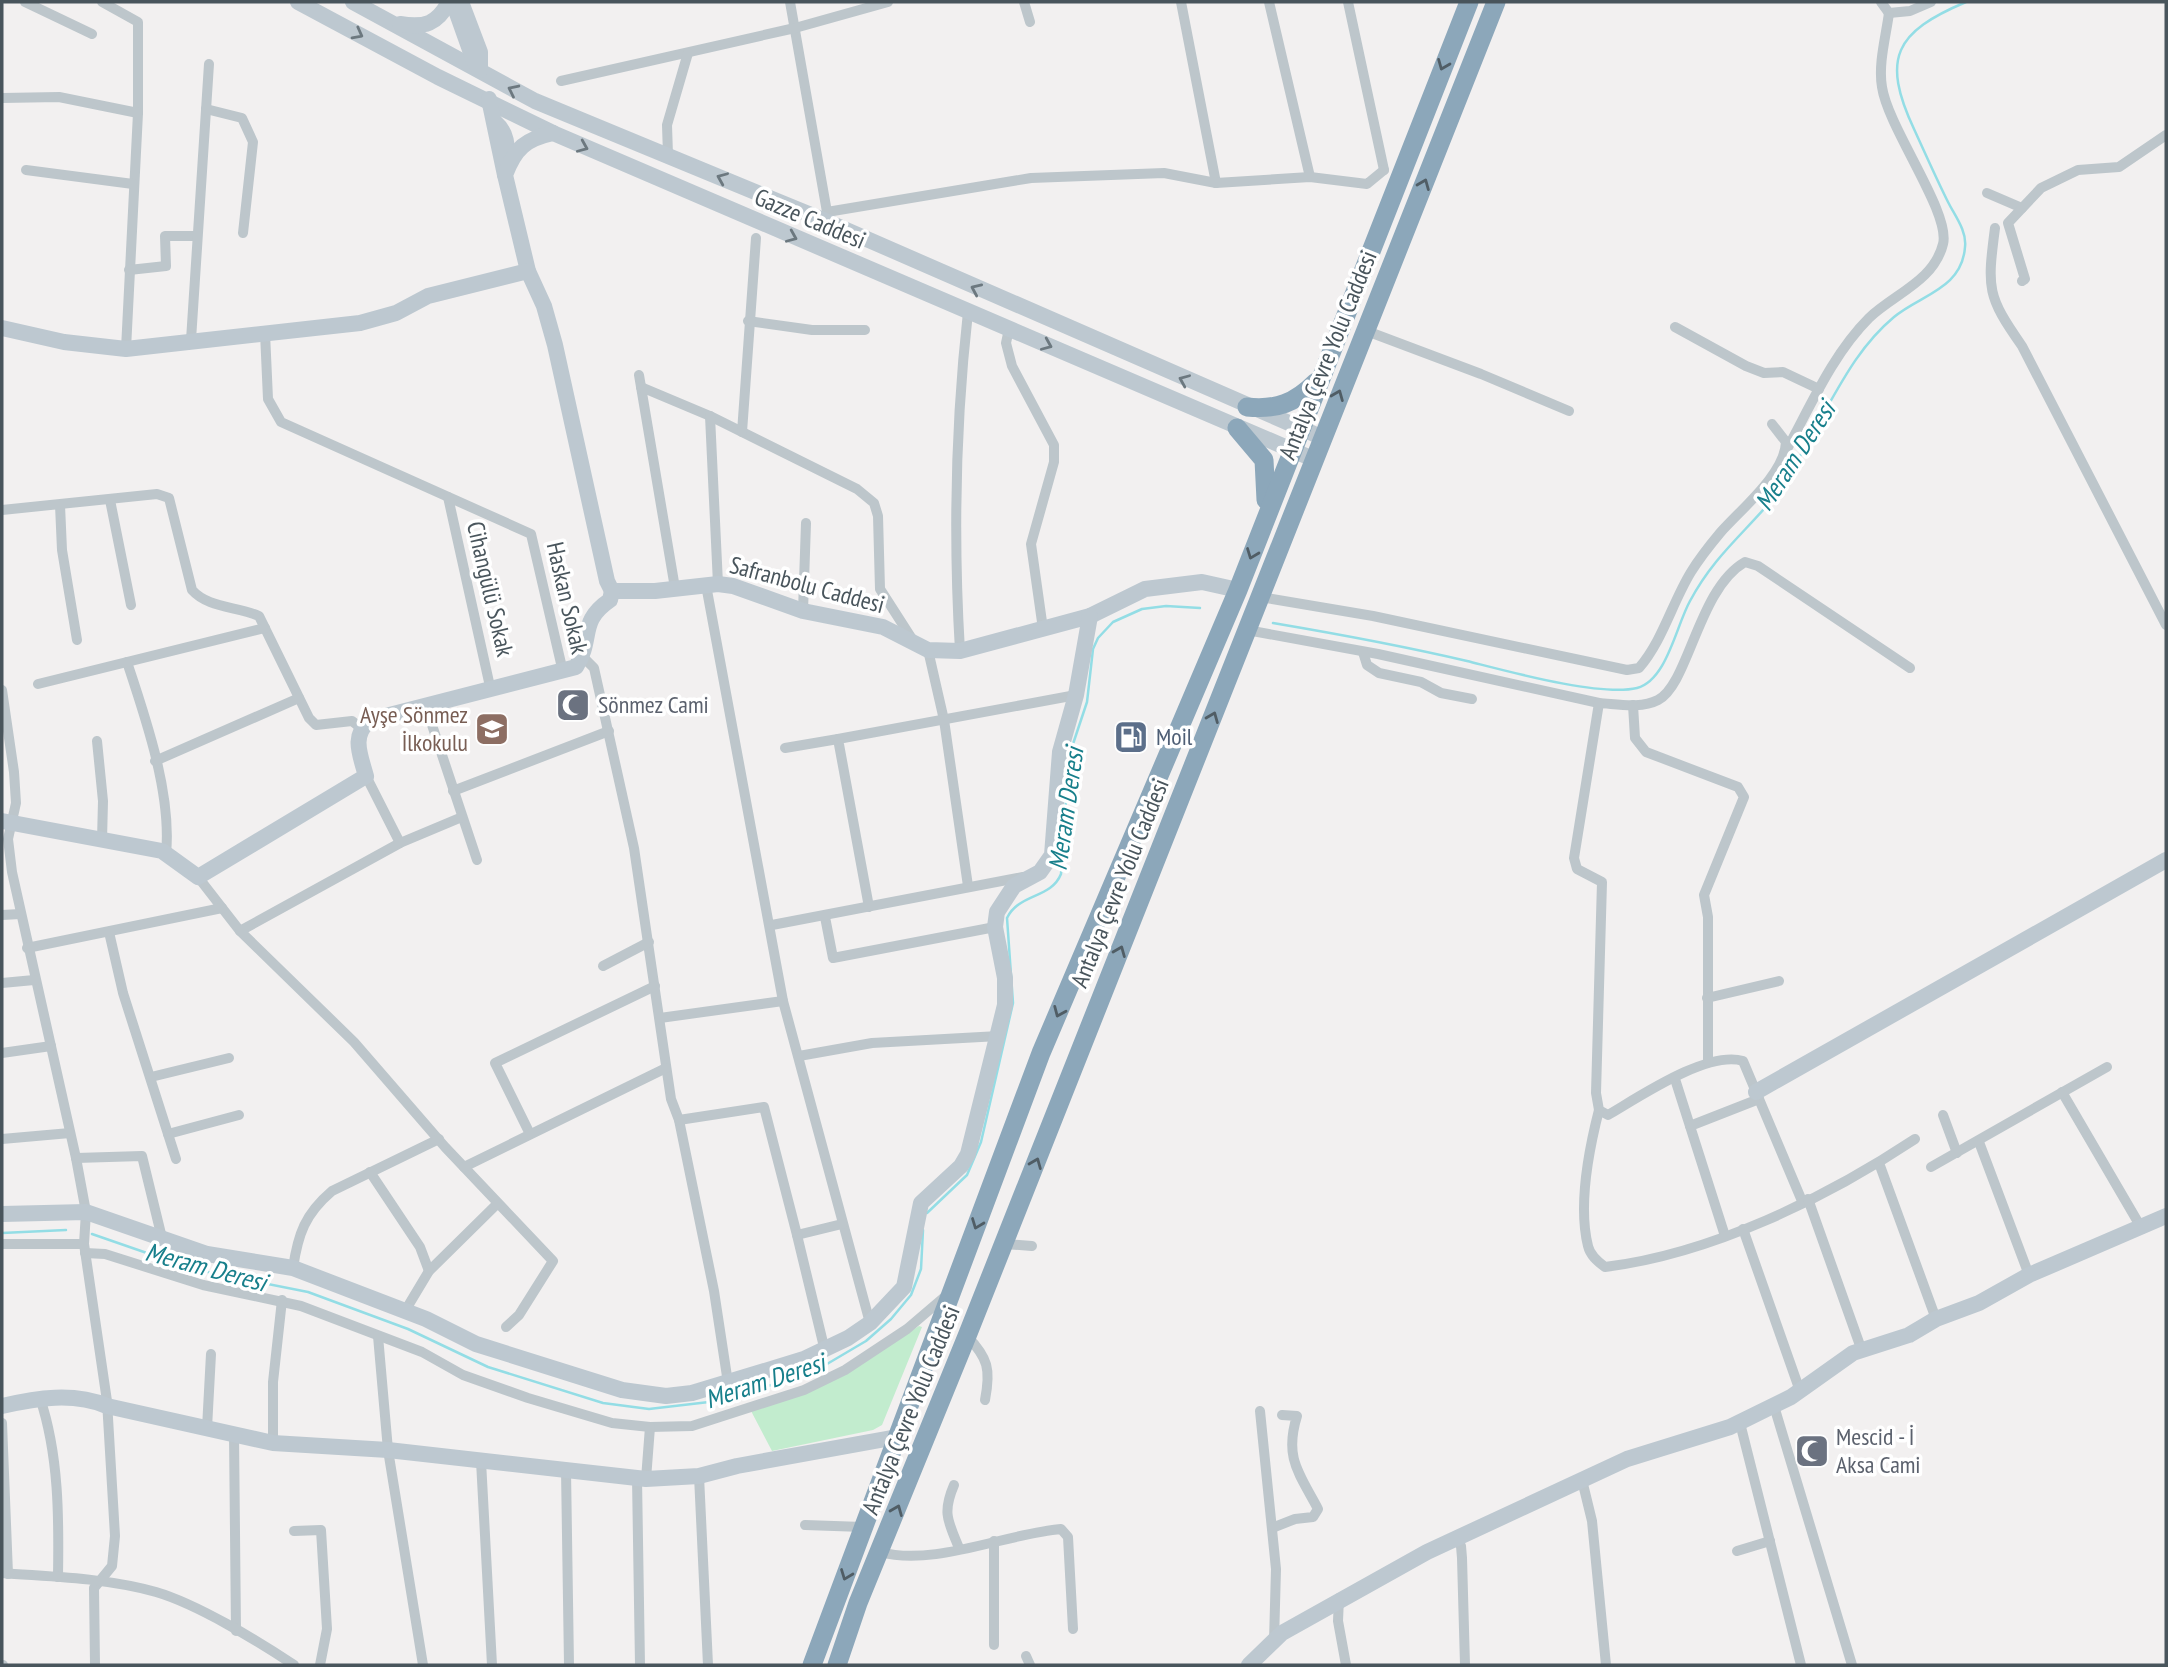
<svg xmlns="http://www.w3.org/2000/svg" width="2168" height="1667" viewBox="0 0 2168 1667" font-family="'PT Sans Narrow',sans-serif">
	<rect width="100%" height="100%" fill="#f2f0f0"/>
	<path fill="#c2ecce" d="M919,1326L922,1327L882,1425L873,1430L772,1451L750,1409L873,1355Z"/>
	<g fill="none" stroke-linecap="round" stroke-linejoin="round">
		<g stroke="#93dde5" stroke-width="2.5">
			<path d="M1273,623C1338,634 1403,646 1467,661C1507,671 1600,697 1637,688C1667,680 1676,626 1690,601C1713,558 1741,536 1771,501C1789,479 1802,452 1816,427C1839,387 1858,347 1894,317C1920,295 1962,289 1965,247C1967,231 1955,216 1948,202C1936,178 1925,153 1914,129C1881,58 1895,32 1966,2"/>
			<path d="M927,1213L967,1175L981,1142L1013,1003L1007,918C1019,893 1051,899 1061,874L1069,756L1087,702L1093,649L1098,638L1113,622L1142,609L1166,606L1200,608"/>
			<path d="M2,1233L66,1230"/>
			<path d="M92,1234L193,1269L308,1292L408,1329L488,1367L603,1403L649,1409L709,1402L775,1384L827,1364L866,1341L891,1319L911,1295L921,1269L923,1230"/>
		</g>
		<g stroke="#bdc6cb" stroke-width="10">
			<path d="M25,2L92,34"/>
			<path d="M102,2L138,22V113L126,349"/>
			<path d="M790,2L827,212L824,218"/>
			<path d="M1024,2L1030,22"/>
			<path d="M1181,2L1216,183"/>
			<path d="M1269,2L1310,177"/>
			<path d="M1348,2L1384,170"/>
			<path d="M1881,2L1889,13L1910,11L1931,2"/>
			<path d="M561,81L795,28L888,2"/>
			<path d="M2,98L59,97L138,113"/>
			<path d="M206,109L242,118L253,142L243,233"/>
			<path d="M668,155L667,125L688,53"/>
			<path d="M26,170L133,184"/>
			<path d="M1987,193L2022,208"/>
			<path d="M827,212L1031,178L1164,173L1216,183L1310,177L1367,184L1384,170"/>
			<path d="M1995,228C1987,289 1987,296 2022,346L2166,625"/>
			<path d="M129,270L166,266L165,236H196"/>
			<path d="M2022,281L2025,279L2008,223L2041,188L2078,170L2119,167L2166,135"/>
			<path d="M748,321L812,330H865"/>
			<path d="M1675,327L1746,366L1764,373L1783,372L1819,389"/>
			<path d="M1009,329L1006,343L1012,366L1054,445V462L1031,544L1043,629"/>
			<path d="M1364,330L1481,374L1569,411"/>
			<path d="M265,333L268,399L281,422L531,534L563,672"/>
			<path d="M191,340L209,64"/>
			<path d="M639,375L675,588"/>
			<path d="M641,387L710,416L857,489L874,503L878,516L880,589L914,642"/>
			<path d="M710,416L718,584"/>
			<path d="M742,432L756,238"/>
			<path d="M1787,449C1811,405 1833,354 1869,318C1894,294 1934,281 1943,244C1951,213 1888,128 1882,87C1878,64 1886,36 1889,13"/>
			<path d="M448,497L491,691"/>
			<path d="M110,500L131,605"/>
			<path d="M60,505L62,550L77,640"/>
			<path d="M2,510L157,494L169,498L192,590C208,608 236,606 259,616L309,718L316,725L352,721L361,728"/>
			<path d="M706,585L783,1001L870,1323"/>
			<path d="M1260,597L1373,616L1627,670L1639,668C1663,640 1672,603 1691,572C1699,559 1710,545 1720,533C1740,510 1785,474 1786,442L1772,424"/>
			<path d="M803,611L806,523"/>
			<path d="M1247,630L1378,654L1599,703C1617,704 1641,709 1658,700C1689,684 1698,589 1745,562L1758,566L1910,668"/>
			<path d="M928,650L944,720L968,886"/>
			<path d="M960,651C953,534 955,428 968,312"/>
			<path d="M1363,652L1367,665L1379,673L1421,682L1441,693L1472,699"/>
			<path d="M582,656L594,668L634,848L671,1099L679,1120L714,1291L728,1383"/>
			<path d="M127,662C146,719 172,795 166,854"/>
			<path d="M38,684L265,628"/>
			<path d="M2,690L14,772L16,803L8,839L12,872L76,1158L86,1212L84,1244L107,1401L115,1536L112,1566L94,1588L95,1665"/>
			<path d="M1599,703L1574,858L1577,869L1602,882L1596,1093L1599,1110L1608,1115C1639,1097 1708,1050 1743,1061L1802,1201"/>
			<path d="M1633,705L1635,738L1646,752L1738,787L1744,797L1704,895L1708,917V1062"/>
			<path d="M426,707L477,860"/>
			<path d="M97,741L103,801L102,840"/>
			<path d="M785,748L838,739"/>
			<path d="M155,761L299,698"/>
			<path d="M366,776L400,843"/>
			<path d="M453,791L609,731"/>
			<path d="M198,877L240,931L354,1042L445,1147L553,1261L519,1315L506,1327"/>
			<path d="M869,907L838,739L1076,695"/>
			<path d="M2,915L20,914"/>
			<path d="M825,917L833,958L995,927"/>
			<path d="M772,925L1023,877"/>
			<path d="M240,931L400,843L462,817"/>
			<path d="M109,932L123,993L176,1159"/>
			<path d="M27,948L222,908"/>
			<path d="M603,966L649,942"/>
			<path d="M2,983L34,980"/>
			<path d="M1707,998L1779,981"/>
			<path d="M660,1018L783,1001"/>
			<path d="M2,1053L51,1046"/>
			<path d="M799,1056L872,1043L999,1036"/>
			<path d="M151,1077L229,1058"/>
			<path d="M1675,1079L1725,1236"/>
			<path d="M2062,1092L2142,1229"/>
			<path d="M1599,1110C1589,1149 1578,1206 1588,1246C1590,1255 1597,1261 1605,1267C1711,1254 1826,1198 1915,1139"/>
			<path d="M1943,1115L1957,1153"/>
			<path d="M679,1120L764,1107L797,1235L842,1224"/>
			<path d="M1690,1126L1759,1099"/>
			<path d="M168,1134L239,1115"/>
			<path d="M530,1134L495,1063L655,986"/>
			<path d="M2,1139L70,1133"/>
			<path d="M1979,1142L2029,1275"/>
			<path d="M76,1158L142,1156L162,1238"/>
			<path d="M1879,1163L1936,1319"/>
			<path d="M464,1167L666,1068"/>
			<path d="M1931,1167L2107,1067"/>
			<path d="M370,1172L420,1247L429,1271"/>
			<path d="M1808,1199L1862,1351"/>
			<path d="M1743,1229L1800,1391"/>
			<path d="M797,1235L825,1351"/>
			<path d="M2,1244H84"/>
			<path d="M1004,1244L1032,1246"/>
			<path d="M85,1253L105,1254L203,1285L301,1306L422,1352L463,1375L528,1398L612,1423L650,1427L692,1426L804,1390L845,1370L907,1329L948,1294"/>
			<path d="M293,1268C298,1234 305,1214 332,1191L439,1139"/>
			<path d="M405,1311L429,1271L497,1204"/>
			<path d="M378,1336L388,1450L423,1665"/>
			<path d="M967,1336C988,1358 991,1369 985,1400"/>
			<path d="M40,1398C59,1455 59,1518 58,1577"/>
			<path d="M1774,1406L1852,1665"/>
			<path d="M1260,1411L1276,1569L1274,1641"/>
			<path d="M2,1423L8,1574"/>
			<path d="M1740,1423L1801,1665"/>
			<path d="M207,1428L211,1354"/>
			<path d="M234,1434L236,1631"/>
			<path d="M273,1443V1382L282,1300"/>
			<path d="M481,1461L492,1665"/>
			<path d="M566,1470L569,1665"/>
			<path d="M699,1476L708,1665"/>
			<path d="M637,1478L640,1665"/>
			<path d="M646,1479L650,1427"/>
			<path d="M1582,1480L1592,1521L1606,1665"/>
			<path d="M954,1485C942,1513 948,1521 959,1548"/>
			<path d="M805,1525L863,1527"/>
			<path d="M1272,1528L1295,1519L1313,1517L1318,1509C1299,1473 1284,1458 1297,1416L1282,1415"/>
			<path d="M294,1531L321,1530L327,1629L320,1665"/>
			<path d="M1455,1538L1461,1546L1462,1558L1465,1665"/>
			<path d="M1737,1551L1770,1541"/>
			<path d="M880,1552C934,1567 1004,1534 1061,1529L1068,1537L1073,1629"/>
			<path d="M2,1573C53,1577 107,1578 156,1592C197,1604 258,1641 294,1665"/>
			<path d="M1339,1598L1338,1621L1346,1665"/>
			<path d="M994,1645V1541"/>
			<path d="M1026,1656L1030,1665"/>
			<path d="M2,1665H3"/>
		</g>
		<g stroke="#bdc8d0" stroke-width="16">
			<path d="M298,2L438,77L553,133L1313,459"/>
			<path d="M353,2L535,101L823,220L1321,437"/>
			<path d="M453,2L474,61L480,70V52L461,2"/>
			<path d="M400,24C425,28 437,24 449,2"/>
			<path d="M489,99L505,175C508,159 510,135 496,123"/>
			<path d="M553,133C526,139 515,148 505,175L528,271L544,306L555,345L607,581L612,591H655L718,584L733,586L803,611L883,627L928,650L960,651L1090,616L1145,589L1202,582L1238,590"/>
			<path d="M2,328L64,342L126,349L360,323L396,313L428,296L528,271"/>
			<path d="M2,821L162,851L198,877L366,776C360,754 351,736 370,720L576,667C594,637 578,622 610,600L612,591"/>
			<path d="M1756,1092L2166,860"/>
			<path d="M2,1214L86,1212L207,1254L293,1268L426,1319L476,1344L622,1390L666,1396L692,1393L804,1359L848,1338L870,1323L904,1287L921,1203L961,1166L968,1154L1005,1005V978L995,927L997,912L1014,886L1040,872L1052,855L1060,752L1076,695L1090,616"/>
			<path d="M2,1406C37,1398 73,1392 107,1406L273,1443L388,1450L646,1479L699,1476L737,1466L897,1437"/>
			<path d="M1249,1665L1282,1633L1427,1552L1627,1459L1730,1427L1791,1397L1853,1353L1909,1335L1936,1319L1979,1303L2029,1275L2166,1216"/>
		</g>
		<g stroke="#8ca7ba" stroke-width="19">
			<path d="M1247,407C1277,410 1295,403 1316,382"/>
			<path d="M1237,428L1264,460L1266,500"/>
			<path d="M812,1665L1041,1053L1238,590L1469,2"/>
			<path d="M837,1665L858,1603L967,1336L1496,2"/>
		</g>
	</g>
	<defs><path id="oneway-chevron" d="M-2-3.5L2.5 0L-2 3.5" fill="none" stroke-width="1.6" stroke-linecap="round" stroke-linejoin="round" transform="scale(1.75)"/></defs>
	<g stroke="#6c787f">
		<use href="#oneway-chevron" transform="translate(358 34) rotate(28)"/>
		<use href="#oneway-chevron" transform="translate(513 90) rotate(-154)"/>
		<use href="#oneway-chevron" transform="translate(583 147) rotate(23)"/>
		<use href="#oneway-chevron" transform="translate(722 178) rotate(-157)"/>
		<use href="#oneway-chevron" transform="translate(792 237) rotate(23)"/>
		<use href="#oneway-chevron" transform="translate(976 289) rotate(-156)"/>
		<use href="#oneway-chevron" transform="translate(1047 345) rotate(23)"/>
		<use href="#oneway-chevron" transform="translate(1184 380) rotate(-157)"/>
	</g>
	<g stroke="#505d65">
		<use href="#oneway-chevron" transform="translate(1443 65) rotate(112)"/>
		<use href="#oneway-chevron" transform="translate(1424 184) rotate(-68)"/>
		<use href="#oneway-chevron" transform="translate(1338 395) rotate(-68)"/>
		<use href="#oneway-chevron" transform="translate(1252 554) rotate(111)"/>
		<use href="#oneway-chevron" transform="translate(1213 717) rotate(-68)"/>
		<use href="#oneway-chevron" transform="translate(1120 951) rotate(-68)"/>
		<use href="#oneway-chevron" transform="translate(1059 1012) rotate(113)"/>
		<use href="#oneway-chevron" transform="translate(1036 1163) rotate(-68)"/>
		<use href="#oneway-chevron" transform="translate(977 1224) rotate(111)"/>
		<use href="#oneway-chevron" transform="translate(897 1510) rotate(-68)"/>
		<use href="#oneway-chevron" transform="translate(846 1575) rotate(111)"/>
	</g>
	<defs>
		<g id="mosque-square" transform="scale(1.75)"><rect x="-9" y="-9" width="18" height="18" rx="4" fill="#6b7280" stroke="#fff"/><path d="M3.5-4.9A6 6 0 1 0 3.5 4.9A5 5 0 1 1 3.5-4.9Z" fill="#fff"/></g>
		<g id="school-square" transform="scale(1.75)"><rect x="-9" y="-9" width="18" height="18" rx="4" fill="#8d6e63" stroke="#fff"/><path d="M0-5L7-2L0 1L-7-2ZM-4 1L0 2.5L4 1V4Q0 6-4 4Z" fill="#fff"/></g>
		<g id="fuel-square" transform="scale(1.75)"><rect x="-9" y="-9" width="18" height="18" rx="4" fill="#5c6f8a" stroke="#fff"/><path d="M-5.5-6h7V0h2V4h1.3V-2.5L3-4.5l.8-.8L6-3V5H2.5V1h-1V6h-7ZM-4.2-4.7v3.2H.2V-4.7Z" fill="#fff"/></g>
	</defs>
	<g fill-rule="evenodd">
		<use href="#mosque-square" x="573" y="705"/>
		<use href="#school-square" x="492" y="729"/>
		<use href="#fuel-square" x="1131" y="737"/>
		<use href="#mosque-square" x="1812" y="1451"/>
	</g>
	<g text-anchor="middle" stroke-width="7" stroke-linejoin="round" paint-order="stroke">
		<g font-size="24" fill="#49555c" stroke="#fff">
			<text transform="translate(810 219) rotate(23)" y="8">Gazze Caddesi</text>
			<text transform="translate(1328 355) rotate(-68)" y="8">Antalya Çevre Yolu Caddesi</text>
			<text transform="translate(807 585) rotate(15)" y="8">Safranbolu Caddesi</text>
			<text transform="translate(490 589) rotate(77)" y="8">Cihangülü Sokak</text>
			<text transform="translate(567 598) rotate(77)" y="8">Haskan Sokak</text>
			<text transform="translate(1120 883) rotate(-68)" y="8">Antalya Çevre Yolu Caddesi</text>
			<text transform="translate(911 1410) rotate(-68)" y="8">Antalya Çevre Yolu Caddesi</text>
		</g>
		<g font-size="24" fill="#5b616d" stroke="#fff" text-anchor="start">
			<text x="598" y="713">Sönmez Cami</text>
			<text x="1836" y="1445">Mescid - İ<tspan x="1836" dy="28">Aksa Cami</tspan></text>
		</g>
		<g font-size="24" fill="#785e54" stroke="#fff" text-anchor="end">
			<text x="468" y="723">Ayşe Sönmez<tspan x="468" dy="28">İlkokulu</tspan></text>
		</g>
		<g font-size="24" fill="#4e5e75" stroke="#fff" text-anchor="start">
			<text x="1156" y="745">Moil</text>
		</g>
		<g font-size="26" font-style="italic" fill="#177f8b" stroke="#fff">
			<text transform="translate(1795 456) rotate(-57)" y="9">Meram Deresi</text>
			<text transform="translate(1066 809) rotate(-82)" y="9">Meram Deresi</text>
			<text transform="translate(206 1267) rotate(15)" y="9">Meram Deresi</text>
			<text transform="translate(765 1381) rotate(-18)" y="9">Meram Deresi</text>
		</g>
	</g>
	<rect width="2168" height="1667" fill="none" stroke="#49555c" stroke-width="7"/>
</svg>
